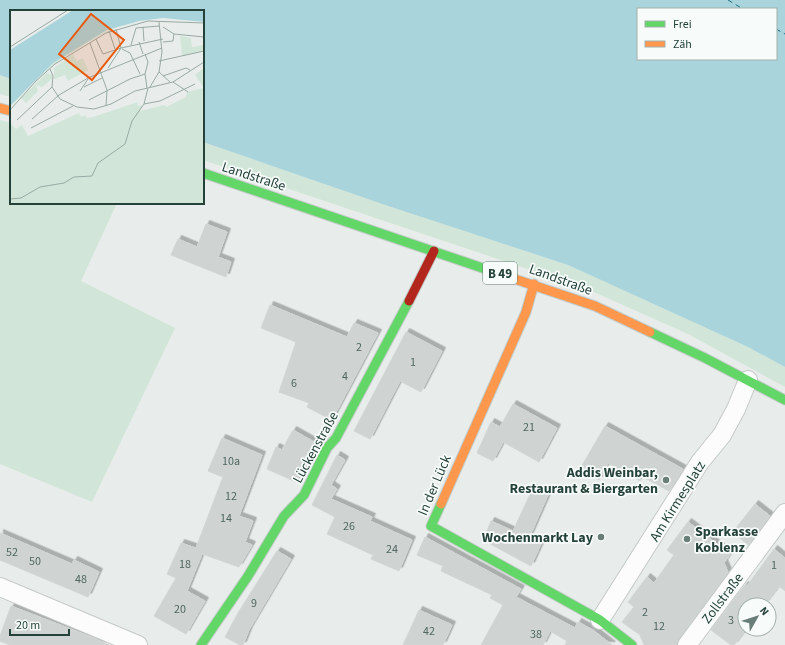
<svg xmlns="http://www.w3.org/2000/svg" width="785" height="645" viewBox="0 0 785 645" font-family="'Source Sans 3',sans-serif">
	<defs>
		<filter id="shadow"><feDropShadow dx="3.5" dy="-3.5" stdDeviation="0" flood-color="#0004"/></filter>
	</defs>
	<rect width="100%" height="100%" fill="#e8edeb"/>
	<g fill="#d1e6d8">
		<path d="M0,75L11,79V97L0,94Z"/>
		<path d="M0,120L11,123V203H117L81,281L175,328L92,502L0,464Z"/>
		<path d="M203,142L388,206L568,265L748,347L785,367V387L688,334L587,289L203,160Z"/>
	</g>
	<path fill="#a9d4db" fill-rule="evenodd" d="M0,0H785V367L748,347L568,265L388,206L203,142V11H11V79L0,75ZM638,9H776V59H638Z"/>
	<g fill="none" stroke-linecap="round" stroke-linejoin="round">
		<g stroke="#1c6f80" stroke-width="1" stroke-dasharray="5 4" stroke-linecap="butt">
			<path d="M728,0L743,9"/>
			<path d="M776,29L785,34"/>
		</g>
	</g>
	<g fill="#cfd4d2" stroke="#d1d6d4" filter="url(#shadow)">
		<path d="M206,224L227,232L218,257L231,262L226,277L171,255L178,239L197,247Z"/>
		<path d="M270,305L347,337L354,323L378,333L332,420L307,407L309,403L279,392L296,342L261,328Z"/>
		<path d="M406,332L442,351L421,392L400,381L370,439L354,431Z"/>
		<path d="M513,404L557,428L539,462L503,442L493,461L477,453L491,422L500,427Z"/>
		<path d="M605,426L683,469L669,491L643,477L640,481L608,463L599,480L580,469Z"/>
		<path d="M293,430L316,443L296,482L267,469L276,447L282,450Z"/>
		<path d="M222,438L262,455L239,516L253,521L245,542L252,545L239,567L202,554L187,591L205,601L186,634L154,616L176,578L167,574L181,543L196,548L223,477L208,471Z"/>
		<path d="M337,455L345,460L331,485L337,489L331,499L372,517L370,521L412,540L399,571L371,559L373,555L327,534L335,517L312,505Z"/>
		<path d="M533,488L548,495L529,538L541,544L531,566L483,540L491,521L513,531Z"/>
		<path d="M755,504L770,516L748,545L733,532Z"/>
		<path d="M688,522L730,554L724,563L728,572L679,639L677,645H644L640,635L622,622L634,607L628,602L647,577L654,583L674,555L667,550Z"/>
		<path d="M0,533L72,564L74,560L99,572L88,597L0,560Z"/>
		<path d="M425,537L521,589L516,597L575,628L578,622L593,630L612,645H565L567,641L550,631L543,645H481L503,605L490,598L492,595L441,571L443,566L417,555Z"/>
		<path d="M774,549L785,558V591L779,586L764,605H745L746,629L734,645H731L711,630L745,585L747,586Z"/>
		<path d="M277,551L291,559L249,630L243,645H240L225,637L238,613Z"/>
		<path d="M11,606L94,638L109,645H10L0,641V636Z"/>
		<path d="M419,610L452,625L443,645H403Z"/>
	</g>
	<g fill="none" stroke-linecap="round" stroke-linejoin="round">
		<g stroke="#c5cac8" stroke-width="20">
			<g id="street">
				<path d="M0,587L138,645"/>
				<path d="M600,620L700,462L722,435L736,409L748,380"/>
				<path d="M687,645L785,513"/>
			</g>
		</g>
		<g stroke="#c3cbc8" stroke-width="11">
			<g id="fast">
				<path d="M203,173L503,275"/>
				<path d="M650,332L705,358L785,400"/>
				<path d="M441,504L431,526L600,620L632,645"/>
				<path d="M201,645L248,576L284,516L304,495L327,448L336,438L409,301"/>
			</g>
		</g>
		<g stroke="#c3cbc8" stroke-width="11">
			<g id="slow">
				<path d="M0,108L11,111"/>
				<path d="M503,275L595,306L650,332"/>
				<path d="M441,504L526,312L534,284"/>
			</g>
		</g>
		<g stroke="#c3cbc8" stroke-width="11">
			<path id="jam" d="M409,301L434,251"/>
		</g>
		<use href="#street" stroke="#fcfcfc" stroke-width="18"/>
		<use href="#fast" stroke="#63d668" stroke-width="9"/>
		<use href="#slow" stroke="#ff974d" stroke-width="9"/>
		<use href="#jam" stroke="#b3261e" stroke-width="9"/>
	</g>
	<g fill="#697e78" stroke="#f7fbf9" stroke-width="1.5">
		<circle cx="666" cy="480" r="4"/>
		<circle cx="601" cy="537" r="4"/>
		<circle cx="687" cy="539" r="4"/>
	</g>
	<g text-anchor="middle" stroke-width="3.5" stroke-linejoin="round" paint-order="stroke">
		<g font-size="12" fill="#506761">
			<text x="359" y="351">2</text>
			<text x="413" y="366">1</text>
			<text x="345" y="380">4</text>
			<text x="294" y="387">6</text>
			<text x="529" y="431">21</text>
			<text x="231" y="465">10a</text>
			<text x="231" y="500">12</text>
			<text x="226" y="522">14</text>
			<text x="349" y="530">26</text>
			<text x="392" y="553">24</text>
			<text x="12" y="556">52</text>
			<text x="35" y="565">50</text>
			<text x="185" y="568">18</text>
			<text x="774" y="569">1</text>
			<text x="81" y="583">48</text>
			<text x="254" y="607">9</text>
			<text x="180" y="613">20</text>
			<text x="645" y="616">2</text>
			<text x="731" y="624">3</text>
			<text x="659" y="630">12</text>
			<text x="429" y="635">42</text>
			<text x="536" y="638">38</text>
		</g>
		<rect fill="#f7fbf9" stroke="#637a73" stroke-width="1" x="483" y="262" width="34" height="22" rx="3"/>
		<g font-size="13" font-weight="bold" fill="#24423a">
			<text x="500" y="278">B 49</text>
		</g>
		<g font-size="14" fill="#24423a" stroke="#f7fbf9">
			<text transform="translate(254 176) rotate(18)" y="5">Landstraße</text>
			<text transform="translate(561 279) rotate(20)" y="5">Landstraße</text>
			<text transform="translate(315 447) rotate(-61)" y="5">Lückenstraße</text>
			<text transform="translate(434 485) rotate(-67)" y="5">In der Lück</text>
			<text transform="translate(677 501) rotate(-58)" y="5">Am Kirmesplatz</text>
			<text transform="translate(722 598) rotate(-53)" y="5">Zollstraße</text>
		</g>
		<g font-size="14" font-weight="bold" fill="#24423a" stroke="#f7fbf9" text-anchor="end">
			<text x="658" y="477">Addis Weinbar,<tspan x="658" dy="16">Restaurant &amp; Biergarten</tspan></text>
			<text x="695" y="536" text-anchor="start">Sparkasse<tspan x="695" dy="16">Koblenz</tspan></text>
			<text x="593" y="542">Wochenmarkt Lay</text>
		</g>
	</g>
	<g transform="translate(10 10)">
		<rect width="194" height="194" fill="#e8edeb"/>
		<path d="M149,9L110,16L88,26L51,49L19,76L0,98L10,84L43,53L86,26L108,16ZM170,26L181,28L182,37L194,35V40L172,46ZM63,44L67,51L73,48L78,60L58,71L55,65L44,69V58ZM194,58V78L185,65ZM37,63L42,65V69L32,77L26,75L28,81L16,93L11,88ZM194,78V194H0V113L6,119L12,115L18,126L69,103L71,107L75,105L77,108L83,107L128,92L127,96L132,95L130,101L155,95L156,97L176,87L177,82Z" fill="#d1e6d8"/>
		<path d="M63,0H194V12L153,8L129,11L97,20L43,53L0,96V40Z" fill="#a9d4db"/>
		<path fill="none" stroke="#a9d4db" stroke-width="2" d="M0,63L29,36L60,14L97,0"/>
		<path fill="none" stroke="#9aa9a4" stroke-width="1" d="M133,17L134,31M153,17L164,24L163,31L153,32M99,21L105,39M164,24L194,27M86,29L93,44L111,38L106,19M129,32L133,44M80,33L97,80L96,96M121,35L126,18L149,16M0,37L58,0M112,39L120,43L130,64M135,44L138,52L135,64L137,78M149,51L194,41M98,58L111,38L153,29M40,59L43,66L42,77L50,89L67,97L84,99L101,94L125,81L163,72L194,52M149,62L160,72M153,66L176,58L180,60M163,72L178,82M74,77L92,68M140,77L149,62L152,42L149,12M70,81L78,69M79,90L120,69L135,64M134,94L150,91L185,74M0,100L26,71L45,54L96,23L138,11L194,13M22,109L49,85L78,68L152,38M7,110L42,77M21,118L63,96M0,189L11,188L30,177L54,173L64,167L82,166L88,153L115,134L122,111L134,94L138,78"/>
		<path fill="#e8590c" fill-opacity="0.15" stroke="#e8590c" stroke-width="2" d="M81,4L114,30L82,70L49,44Z"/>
		<rect width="194" height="194" fill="none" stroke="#24423a" stroke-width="2"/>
	</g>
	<rect x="637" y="8" width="140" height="52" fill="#f7fbf9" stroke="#a3b1ad"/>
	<rect x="645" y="21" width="20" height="6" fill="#63d668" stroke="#a3b1ad"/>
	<text x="673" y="28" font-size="12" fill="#24423a">Frei</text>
	<rect x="645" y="41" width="20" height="6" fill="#ff974d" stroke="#a3b1ad"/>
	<text x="673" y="48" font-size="12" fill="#24423a">Zäh</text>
	<g transform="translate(757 617) rotate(51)"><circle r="19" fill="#f7fbf9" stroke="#a3b1ad"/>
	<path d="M0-3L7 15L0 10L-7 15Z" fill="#697e78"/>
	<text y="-6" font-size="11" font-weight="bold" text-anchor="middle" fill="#24423a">N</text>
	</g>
	<path d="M10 629v6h59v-6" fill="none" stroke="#24423a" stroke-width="2"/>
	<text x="16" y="629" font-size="12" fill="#24423a" stroke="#f7fbf9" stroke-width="3" paint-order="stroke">20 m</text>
</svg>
